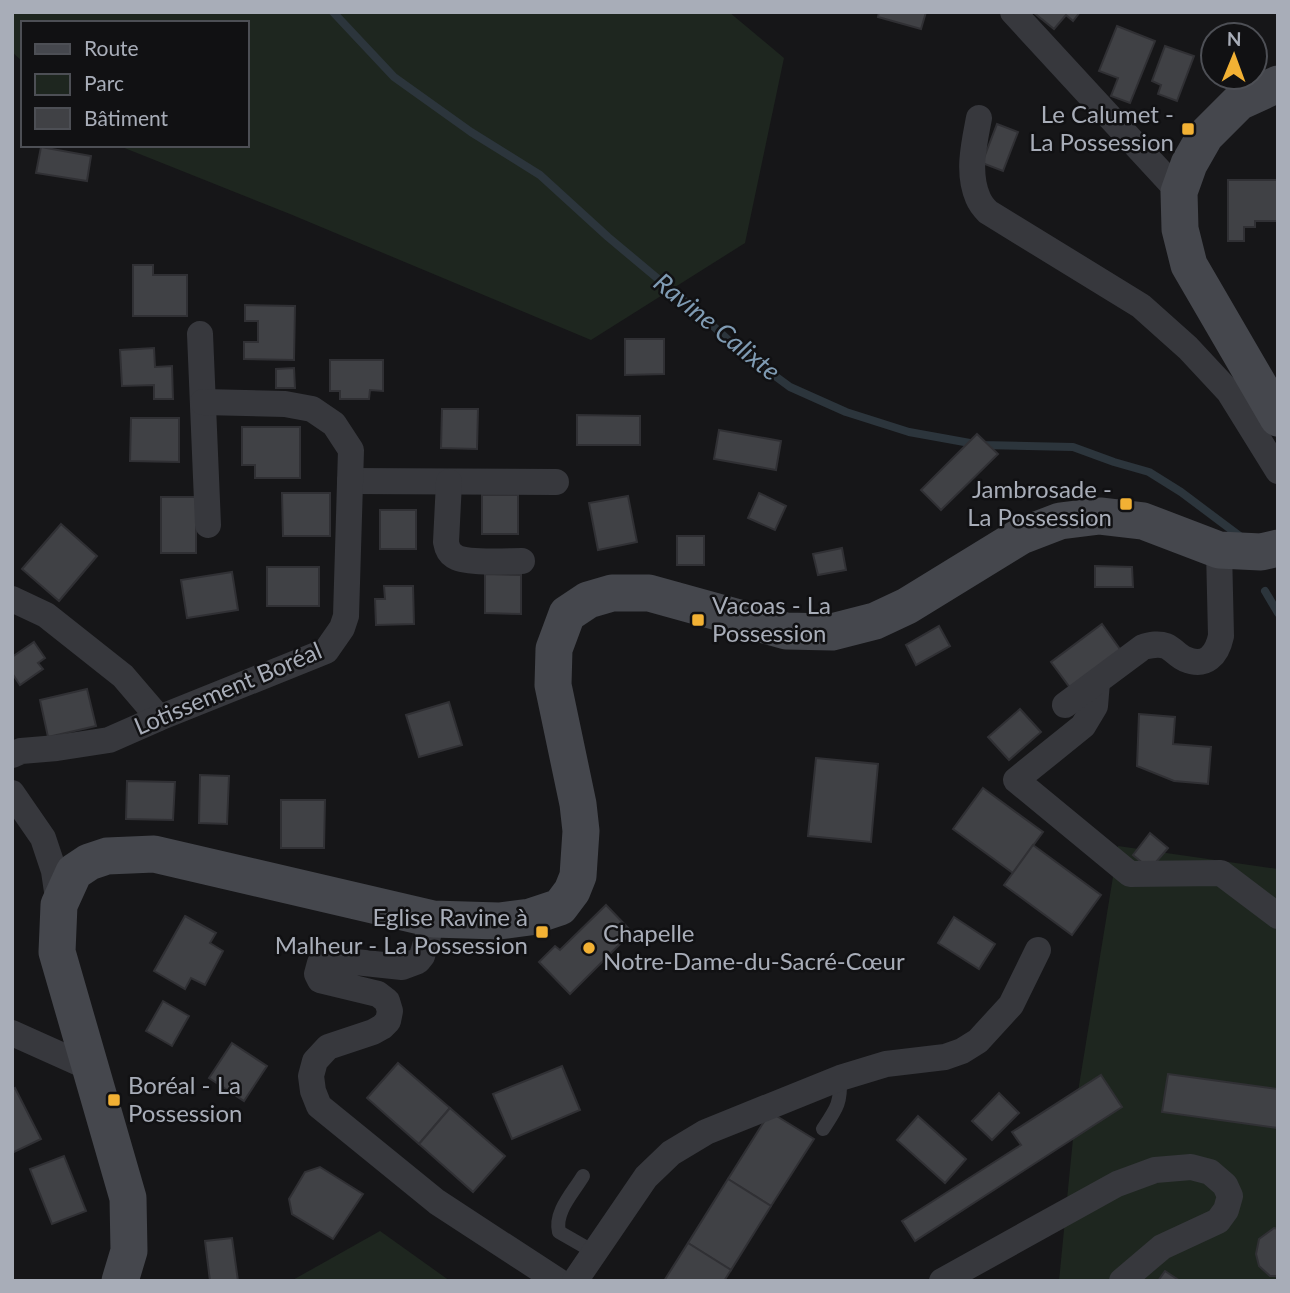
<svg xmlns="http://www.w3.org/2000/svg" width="1290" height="1293" viewBox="0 0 1290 1293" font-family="Lato,sans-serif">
	<rect width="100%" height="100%" fill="#161618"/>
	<g fill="#1e261f">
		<path d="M12,12H729L784,58L745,243L591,340L290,214L117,145H247V23H23V62L12,52Z"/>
		<path d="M1118,846L1278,869V1281H1059L1077,1098Z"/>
		<path d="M380,1231L450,1281H291Z"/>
	</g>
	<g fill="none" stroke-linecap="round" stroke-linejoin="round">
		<g stroke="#2c353c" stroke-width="8">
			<path d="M333,12L394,77L471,132L540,175L608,237L700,314L737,348L790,387L846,412L909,432L981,445L1073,447L1114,462L1149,472L1181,492L1241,537"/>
			<path d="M1265,591L1278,613"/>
		</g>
	</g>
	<g fill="#404145" stroke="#303034" stroke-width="2">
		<path d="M879,12H926L921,29L878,17Z"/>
		<path d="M1033,12H1080L1073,21L1066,15L1054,29Z"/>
		<path d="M1117,26L1155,41L1130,103L1111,96L1118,78L1099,71Z"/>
		<path d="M1165,46L1194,56L1177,101L1158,94L1161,85L1152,81Z"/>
		<path d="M997,124L1018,132L1003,171L982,163Z"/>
		<path d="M41,147L91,156L87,181L36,173Z"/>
		<path d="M1228,180H1278V221H1255V227H1244V241H1228Z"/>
		<path d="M133,265H153V275H187V316H133Z"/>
		<path d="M245,305L295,306L294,360L244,359V342H258V321H245Z"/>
		<path d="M625,339H664V374L625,375Z"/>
		<path d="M154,348L155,367L172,366L173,399H154V385L122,386L120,350Z"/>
		<path d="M330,360H383V391L370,390L369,399H340V391H330Z"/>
		<path d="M294,368L295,388H276V369Z"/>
		<path d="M442,409H478L477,449L441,448Z"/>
		<path d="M577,415L640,416V445H577Z"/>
		<path d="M131,418H179V462L130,461Z"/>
		<path d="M242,427H300V478H255V465H242Z"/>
		<path d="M719,430L781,441L776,470L714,459Z"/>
		<path d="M977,434L998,454L941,510L921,490Z"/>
		<path d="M282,493H330V536H283Z"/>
		<path d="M759,493L786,506L775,530L748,518Z"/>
		<rect x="482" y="495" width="36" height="39"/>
		<path d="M628,496L637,542L598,550L589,503Z"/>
		<rect x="161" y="497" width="35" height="56"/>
		<rect x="380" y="510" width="36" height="39"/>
		<path d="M61,524L97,556L59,601L22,569Z"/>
		<rect x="677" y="536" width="27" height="29"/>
		<path d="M842,548L846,570L818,575L813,554Z"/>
		<path d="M1095,566L1132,567L1133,587H1095Z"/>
		<rect x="267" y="567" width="52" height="39"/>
		<path d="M232,572L238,610L187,618L181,580Z"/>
		<path d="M485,574L521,575V614L485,613Z"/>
		<path d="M384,586H413L414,624L376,625L375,599H385Z"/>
		<path d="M1102,624L1122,652L1071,689L1051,662Z"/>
		<path d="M939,626L950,646L916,665L906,645Z"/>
		<path d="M34,642L45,658L38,663L43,669L20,685L12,673V657Z"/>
		<path d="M87,689L96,726L48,737L40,700Z"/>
		<path d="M449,702L462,745L419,757L406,715Z"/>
		<path d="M1020,709L1041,732L1009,760L988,737Z"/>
		<path d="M1139,714L1175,717L1173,744L1211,747L1208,784L1174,781L1137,766Z"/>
		<path d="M816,758L878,764L871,842L808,836Z"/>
		<path d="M200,775L229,776L227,824L199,823Z"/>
		<path d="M127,781L175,782L173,820L126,819Z"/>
		<path d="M983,788L1043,832L1013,873L953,829Z"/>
		<path d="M281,800H325L324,848H281Z"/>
		<path d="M1150,833L1168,848L1150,869L1133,855Z"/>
		<path d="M1033,845L1101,895L1072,935L1004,885Z"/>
		<path d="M606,905L632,932L570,994L539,962L555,946L560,950Z"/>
		<path d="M185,916L216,933L210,943L223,951L205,985L191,978L185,989L154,971Z"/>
		<path d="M954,917L995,944L979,969L938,943Z"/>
		<path d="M163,1001L189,1016L172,1046L146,1031Z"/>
		<path d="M232,1043L267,1066L244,1101L209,1078Z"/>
		<path d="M398,1063L450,1108L419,1144L367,1098Z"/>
		<path d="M562,1066L580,1110L512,1139L493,1094Z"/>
		<path d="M1168,1074L1278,1089V1128L1162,1112Z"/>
		<path d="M1101,1075L1122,1107L915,1241L902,1221L1021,1145L1012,1132Z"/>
		<path d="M15,1088L41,1139L12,1153V1090Z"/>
		<path d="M999,1093L1019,1113L992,1140L972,1121Z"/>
		<path d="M450,1108L505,1156L473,1192L419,1144Z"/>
		<path d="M770,1112L814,1139L771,1206L728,1179Z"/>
		<path d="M918,1116L966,1159L945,1183L897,1140Z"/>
		<path d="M64,1156L86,1211L52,1224L30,1169Z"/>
		<path d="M320,1167L363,1194L333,1239L292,1214L289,1199L305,1172Z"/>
		<path d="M728,1179L771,1206L731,1270L688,1243Z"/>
		<path d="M1274,1228L1278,1229V1276H1270L1259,1266L1256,1254L1259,1239Z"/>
		<path d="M232,1238L238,1281H210L205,1241Z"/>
		<path d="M688,1243L731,1270L724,1281H664Z"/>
		<path d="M1165,1271L1180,1281H1158Z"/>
	</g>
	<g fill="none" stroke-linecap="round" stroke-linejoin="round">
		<g stroke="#37383d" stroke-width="14">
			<path d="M823,1129C837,1108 841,1103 840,1078"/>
			<path d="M583,1176C573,1193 554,1212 559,1232L594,1252"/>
		</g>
		<g stroke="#37383d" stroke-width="26">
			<path d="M1013,12L1179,192"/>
			<path d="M979,118C974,144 967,173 978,198C980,203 984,208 988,212L1141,306L1188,348L1229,392L1278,471"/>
			<path d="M200,334L208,525"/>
			<path d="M350,481L556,482"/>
			<path d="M449,482L446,542C447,548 449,553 454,556C465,564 507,561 522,561"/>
			<path d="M12,599L46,615L123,676L159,718"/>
			<path d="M1097,682L1095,706L1083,726L1016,780L1130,874L1221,873L1278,916"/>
			<path d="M1065,705L1143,647C1151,645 1158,643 1166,646C1173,649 1178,656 1185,659C1206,668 1217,655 1221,636L1219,550"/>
			<path d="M12,755L21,751L57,748L109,740L159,718L326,651L342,628L346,616L351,450L334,424L312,409L285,404L203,402"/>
			<path d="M12,793L43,838L54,871L59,905"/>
			<path d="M433,919L422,956L418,961L402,967L327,959L320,963L317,974L320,980L378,994L387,1001L390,1011L388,1021L382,1027L373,1032L328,1047L315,1061L311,1076L313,1091L319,1106L437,1202L558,1281"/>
			<path d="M12,1033L90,1068"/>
			<path d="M575,1281L646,1177L671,1153L706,1132L840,1078L886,1064L945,1057L962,1051L978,1041L1011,1005L1038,950"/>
			<path d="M942,1281L1117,1184L1155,1170L1191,1167L1210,1172L1225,1185L1230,1196L1226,1210L1218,1221L1162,1247L1122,1281"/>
		</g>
		<g stroke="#45474d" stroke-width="37">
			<path d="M1278,84L1239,102L1205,136L1189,164L1179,192L1180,229L1189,265L1278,418"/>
			<path d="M120,1281L129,1251L128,1198L57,952L59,905L74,872L89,862L107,856L154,854L433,919L499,921L530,917L560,907L572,891L578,876L581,831L578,804L553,685L554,649L567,614L588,600L612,593H649L786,631L832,632L875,621L907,606L1021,536L1060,521L1100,516L1143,521L1219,550L1261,552L1278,548"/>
		</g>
	</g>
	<g fill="#f2b134" stroke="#111113" stroke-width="2.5">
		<rect x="1181" y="122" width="14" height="14" rx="3.5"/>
		<rect x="1119" y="497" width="14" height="14" rx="3.5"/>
		<rect x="691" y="613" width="14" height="14" rx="3.5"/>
		<rect x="535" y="925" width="14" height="14" rx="3.5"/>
		<circle cx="589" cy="948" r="7"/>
		<rect x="107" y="1093" width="14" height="14" rx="3.5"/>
	</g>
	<g text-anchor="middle" stroke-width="5" stroke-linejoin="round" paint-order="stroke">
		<g font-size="24" fill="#a8adb8" stroke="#111113" text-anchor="end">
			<text x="1174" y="123">Le Calumet -<tspan x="1174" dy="28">La Possession</tspan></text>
			<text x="1112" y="498">Jambrosade -<tspan x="1112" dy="28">La Possession</tspan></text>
			<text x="712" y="614" text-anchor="start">Vacoas - La<tspan x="712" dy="28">Possession</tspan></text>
			<text x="528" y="926">Eglise Ravine à<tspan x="528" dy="28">Malheur - La Possession</tspan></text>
			<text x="603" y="942" text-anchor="start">Chapelle<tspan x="603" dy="28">Notre-Dame-du-Sacré-Cœur</tspan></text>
			<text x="128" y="1094" text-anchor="start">Boréal - La<tspan x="128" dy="28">Possession</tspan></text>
		</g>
		<g font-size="24" fill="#a8adb8" stroke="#111113">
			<text transform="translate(228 689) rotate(-23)" y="8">Lotissement Boréal</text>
		</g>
		<g font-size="26" font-style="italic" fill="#7f9bb3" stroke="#111113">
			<text transform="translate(717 327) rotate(39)" y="9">Ravine Calixte</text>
		</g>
	</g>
	<rect width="1290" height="1293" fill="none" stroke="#a8adb8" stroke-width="28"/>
	<rect x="21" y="21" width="228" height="126" fill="#111113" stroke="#4d4f55" stroke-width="2"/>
	<rect x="35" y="44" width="35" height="10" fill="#45474d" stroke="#4d4f55" stroke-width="2"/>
	<text x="84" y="56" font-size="21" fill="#a8adb8">Route</text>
	<rect x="35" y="74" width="35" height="21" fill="#1e261f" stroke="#4d4f55" stroke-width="2"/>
	<text x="84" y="91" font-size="21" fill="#a8adb8">Parc</text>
	<rect x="35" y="108" width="35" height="21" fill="#404145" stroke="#4d4f55" stroke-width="2"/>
	<text x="84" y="126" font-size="21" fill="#a8adb8">Bâtiment</text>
	<g transform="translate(1234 56) rotate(1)"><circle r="33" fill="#111113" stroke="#4d4f55" stroke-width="2"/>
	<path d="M0-5L12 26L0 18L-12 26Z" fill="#f2b134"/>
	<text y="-10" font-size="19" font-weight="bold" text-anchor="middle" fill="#a8adb8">N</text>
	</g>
</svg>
